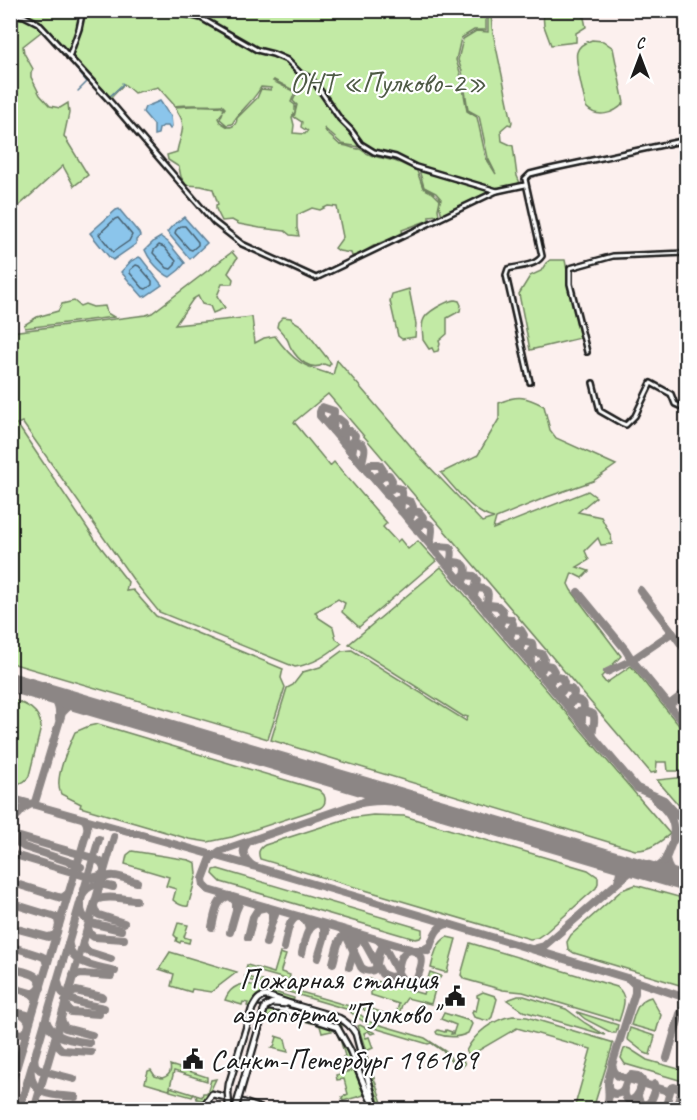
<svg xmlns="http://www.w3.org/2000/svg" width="697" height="1120" viewBox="0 0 697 1120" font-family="Caveat,sans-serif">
	<rect width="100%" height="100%" fill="#fcf0ee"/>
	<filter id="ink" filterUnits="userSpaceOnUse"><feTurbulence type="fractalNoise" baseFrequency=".0167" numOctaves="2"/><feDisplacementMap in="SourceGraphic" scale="12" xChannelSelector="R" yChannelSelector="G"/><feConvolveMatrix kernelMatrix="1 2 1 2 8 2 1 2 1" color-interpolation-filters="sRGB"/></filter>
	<g filter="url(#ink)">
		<g fill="#c2eaa5" stroke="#6f8360" stroke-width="1.5" fill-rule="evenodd">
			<path d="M554,10L584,11L583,13L586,27L576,33V42L551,45L544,26L543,13Z"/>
			<path d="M10,11H486V30H474L461,38L456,60L460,72L467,111L477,117L486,158L496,174L488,158L479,116L468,110L462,71L458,60L463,39L476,31L488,32V11H491L492,28L512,122L511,125L508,124L501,130L502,141L513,146L517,176L520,183L492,191L442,215L439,205L441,199L436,193L424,187L419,170L394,160L374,155L360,147L342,144L324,128L327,133L340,145C347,145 353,149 360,149C371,158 381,157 394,161C402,163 410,168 417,171L423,188L433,193L440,200L438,209L439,215L429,216V220L402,230L403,234L377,244L358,255L352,256L351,253L339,251L335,248L343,237L337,207L328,206L320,210L312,208L297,215V228L299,236L290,235L285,231L260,228L239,224L232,220L222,221L216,209V205L218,204L213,189L201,186L186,185L181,177L179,167L168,160L167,155L177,152C178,142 185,131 182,121C181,116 177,112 175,107C187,106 213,104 224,108L223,111L225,108L222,105C206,106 191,104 175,106L158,87L134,93L124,84L111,98L46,28L23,46L24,53L33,69L31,73V77L40,95L50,106L60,108L68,103L69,113L64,136L88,175L74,186L63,166L11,213ZM274,80L297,92L293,101L297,105L294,117L302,122L301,127L307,131L308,130L305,134L293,133L294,125L292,117L295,112V105L291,102L295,92L273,81ZM261,87L271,88V90L261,89L257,98L237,118C237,123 234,127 228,127L220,122L218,118L223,112L220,119L227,125L232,124C240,110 253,102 261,87Z"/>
			<path d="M592,40L603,41L613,48L624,103C614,114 597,119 586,107C584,96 574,60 577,52C579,45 586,42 592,40Z"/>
			<path d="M232,252L237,258L228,273L233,279L232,284H222L217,296L225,308L213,313L210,306L202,304L198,296L193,299L175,325L252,317L255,343L264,338L275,336C294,362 302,366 333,375L337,360L421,458L482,522L494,518C474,515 454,487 441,473L478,455L499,419V403C518,394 527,397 544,406L550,430L556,438L616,465L593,481L547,497L496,518L493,529L588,491L596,497L578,512L601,517L611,536L612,544L601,545L598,538L585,551L589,560L577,567L589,571L582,578L572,573L568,584L571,590L621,656L601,677L606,683L631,666L686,734V771H668L667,762H657L656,772L651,773L328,394L294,422L330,466L334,462L387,523L383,527L397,542L400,539L408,549L418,541L436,561L359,627L342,612L345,603L338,599L315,612L319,618L333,627L336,639L342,643C327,655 314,664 295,667L159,612L137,585L22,422L17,424L96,541L128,582L126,591L133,590L156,616L283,669L281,678L285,687L268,739L11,663V332L146,315L152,313Z"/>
			<path d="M550,260H565L568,275L569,286L580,338L530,350L519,294L530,276L541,271L546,263Z"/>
			<path d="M409,289L416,324L415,337L402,339L398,336L390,301L392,294Z"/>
			<path d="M455,300L459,301L461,305L460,311L447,318V334L439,341L440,344L438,351L434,352L432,348L429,349L423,340C423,334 421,327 423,321C425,312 447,301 455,300Z"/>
			<path d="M74,301L80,306L85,304L93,307L105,306L107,313L114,317L25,328L24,325L37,317L58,311L62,304Z"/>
			<path d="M283,317L291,318L292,320L302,326L331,363L329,366L324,364C311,372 298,360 291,348C289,345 289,342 287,339C284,335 281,331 277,327L278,322Z"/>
			<path d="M441,567L670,834C660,842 649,851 635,850L271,740L287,688L293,685L303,672L320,667L342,651L352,650L466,721L468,717L465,716L464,717L349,644Z"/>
			<path d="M11,699C25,704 40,709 41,727L29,776C23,786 17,781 11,787Z"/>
			<path d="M98,724L319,790L324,795C326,800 325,805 320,808L232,837L208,842L189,839L80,807L81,804L61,794C53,779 69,746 75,732L89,726Z"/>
			<path d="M686,777V812L682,809L657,780Z"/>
			<path d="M373,815L404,816L588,870L598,877V883L596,888L546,932L537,938L530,939L260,859C258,853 258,849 265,845L349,818Z"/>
			<path d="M132,851L189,860L196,863L197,874L188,906C183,907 176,903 173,900L176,889L166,886L169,877L125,864L127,855Z"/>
			<path d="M218,869L422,929V935L420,938L415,939L221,882L213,874L214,870Z"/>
			<path d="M635,885L686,899V987L574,953L568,949L567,942L571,935L622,890Z"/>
			<path d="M178,923L188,925L184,937L190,939L189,943L181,941L180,943L176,941L177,938L174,935Z"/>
			<path d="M447,937L456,939L447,972H444L431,968C434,956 436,943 447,937Z"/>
			<path d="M470,943L617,987C629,997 623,1008 619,1021L523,992L503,990L464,979L461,975Z"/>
			<path d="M170,952L237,972L211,992L192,989L191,992L171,986L174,974L159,969Z"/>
			<path d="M280,953L286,955L281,970V972L290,975L289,980L246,968L247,965L274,973Z"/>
			<path d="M430,972L441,976L440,978L438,979L431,1004L407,998L402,1005L396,1022L372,1015L363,1009V1007H366L395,1017L399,1004L371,995V991H373L374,985L373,983L368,982L369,979L423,994Z"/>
			<path d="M245,976L349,1006L370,1022L425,1038L448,1053L452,1061L458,1065L463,1060L465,1064L462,1067L457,1065L447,1058V1054L431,1043L428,1044L371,1027L346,1009L245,979Z"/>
			<path d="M248,984L294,998V999L285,1007L262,1001L251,1007L247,1006L248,1003L243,1002L242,1005L225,1000C229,989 237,984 248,984Z"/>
			<path d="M483,992L495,996L497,999L492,1017L488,1021L474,1017L472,1013L473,1010L476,1011L479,998L477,997V995Z"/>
			<path d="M518,996H524L566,1009L585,1023L605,1035L523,1011L507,1000Z"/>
			<path d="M651,997L661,1015L656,1032L631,1025C635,1013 637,1000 651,997Z"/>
			<path d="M292,1006L341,1021L342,1027V1028L338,1024L332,1021L288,1009Z"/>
			<path d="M270,1010L336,1029L354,1068L350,1069L347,1061H345L343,1057L345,1056L340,1039H339L336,1030L322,1033L320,1026L316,1024L274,1014L271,1015L270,1017L266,1016L267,1011Z"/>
			<path d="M577,1012L618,1025L616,1033H612L585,1019Z"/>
			<path d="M444,1013L470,1021L472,1024L468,1033C458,1038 448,1038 437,1034L436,1032L438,1030L445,1032L446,1030L452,1032L451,1034H453L456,1025L441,1019Z"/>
			<path d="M513,1016L527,1017L611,1042L613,1044L593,1109H574L591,1049L517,1028L474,1053L471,1056L466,1051C475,1033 493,1019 513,1016Z"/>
			<path d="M360,1025L375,1033L371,1034L368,1031L364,1033L366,1038L369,1037L373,1048L366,1051L358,1026Z"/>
			<path d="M630,1028L655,1036L650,1055L645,1053L627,1039Z"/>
			<path d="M275,1036L285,1039L288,1052L272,1048L274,1047L277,1037Z"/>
			<path d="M627,1048L630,1049L647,1060L686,1071V1082L625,1064L621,1058L624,1049Z"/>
			<path d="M364,1053H366L384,1109H381Z"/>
			<path d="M170,1065L207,1077V1081L174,1071L170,1087L202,1097L203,1093H207L211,1080L216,1079L207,1098L203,1100L197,1099L196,1095L194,1094L192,1097L170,1091V1088L169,1090L145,1083V1082L148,1071L151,1070L155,1076L162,1078C169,1076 172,1072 170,1065Z"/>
			<path d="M354,1070L364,1095L343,1101L342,1097L348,1094L344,1079L337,1080L336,1075Z"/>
		</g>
		<g fill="#8bc5eb" stroke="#5f8198" stroke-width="1.5">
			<path d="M160,101C165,107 164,110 171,116L172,126L170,129L168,126H163L159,129L158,134L154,135V125L143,112L145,107Z"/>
			<path d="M119,209L139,233L140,236L136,240V244L113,260L109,257L90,233L116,210Z"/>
			<path d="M184,217L207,243L190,259L167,232L172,226Z"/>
			<path d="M161,237L168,242L185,263L179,270L170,277C161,273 149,260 145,250L154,241Z"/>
			<path d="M139,257L141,258L162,285L146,296L143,297L121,272L131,261Z"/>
		</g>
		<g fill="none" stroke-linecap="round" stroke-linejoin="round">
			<g stroke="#48606f" stroke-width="1.5">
				<path d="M118,218L132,235L129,241L113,252L99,234L115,219Z"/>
				<path d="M181,226H185L198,242V245L192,250L189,249L175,233L176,230Z"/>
				<path d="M159,245L164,247L176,261L175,265L171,269L167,268L153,253L154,250Z"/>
				<path d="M136,265L139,266L152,281V285L146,289L143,288L130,273V270Z"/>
			</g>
			<g stroke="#5f8198" stroke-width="1.5">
				<path d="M48,36L63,54"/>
				<path d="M66,57L87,82L78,91"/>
				<path d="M108,98L123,84L122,83"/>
				<path d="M137,130L147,141"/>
			</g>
			<g stroke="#8c8685" stroke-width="8">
				<path d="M322,407L334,411L333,431L320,416V412Z"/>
				<path d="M331,420L339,419L344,423V443"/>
				<path d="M333,431L637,788L664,800L678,816L686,819"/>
				<path d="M340,433L342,431H350L355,435L352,454"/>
				<path d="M349,444C354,442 354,441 359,443C369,445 362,457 362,464"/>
				<path d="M367,471V467L370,464H379L383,470L380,479"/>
				<path d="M377,482L376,479L378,476L389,475L392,480L391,489"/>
				<path d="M387,495V490L390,486L401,489C405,496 399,503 401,511"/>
				<path d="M398,500L402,499L411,502L413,507L411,516"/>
				<path d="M407,518L406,515L409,511L419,512L423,517L421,525"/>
				<path d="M417,530L416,525L419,522C440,523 429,532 431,546"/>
				<path d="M437,553L436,548L438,546L450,547C455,555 448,561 451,569"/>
				<path d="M451,569V565L454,562C468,563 467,568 464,579"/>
				<path d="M461,581V578L464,575L474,576L477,580L475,592"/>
				<path d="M640,590L670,629"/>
				<path d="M578,592L625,649L632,660L686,726"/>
				<path d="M473,595L472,592L475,588C496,588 485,598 486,611"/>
				<path d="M487,612V607L489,605L498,606L503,611L501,622"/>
				<path d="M497,624V620L499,618L511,619L513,624L511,634"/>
				<path d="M507,636V632L510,629L521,630L524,635L521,646"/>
				<path d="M517,647V643L521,641L532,643C535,650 529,656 531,664"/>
				<path d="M529,654L532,652L542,654L544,658L542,669"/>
				<path d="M538,671L537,667L540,664L551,666L554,671L551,681"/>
				<path d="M607,672L632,660L670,634V629L686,651"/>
				<path d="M548,683V679L550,676L562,678L564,683L562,691"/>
				<path d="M47,693C56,699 60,706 59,718"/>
				<path d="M558,695L557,691L560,688L571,689L574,693L572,702"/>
				<path d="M669,705L686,692"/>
				<path d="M569,708L568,703L571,699C593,701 580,710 582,723"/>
				<path d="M578,712L584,711L593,714C597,721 591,728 593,736"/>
				<path d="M10,798L256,867L429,918L627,978L686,998"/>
				<path d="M654,798C666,811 677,819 673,838"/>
				<path d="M10,799L17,807L18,815L24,808L35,802L62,713L69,706L82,703"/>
				<path d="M361,803L367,800L369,796L368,790L365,787"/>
				<path d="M426,805C402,802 377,798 353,805L220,851L211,858L203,879L204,885L209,890L414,950H423L430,946"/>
				<path d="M13,832L17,842L24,847L76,864L81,867"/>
				<path d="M10,842L15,837H20L93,858C100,861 105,863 104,872L100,876L92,878L18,856L14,855L10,850"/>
				<path d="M248,842C240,851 244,859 253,866"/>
				<path d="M666,858C667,870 674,875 683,881"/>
				<path d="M617,861L621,867L618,881"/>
				<path d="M102,880C112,871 124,879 137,882"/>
				<path d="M10,882L58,897L62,898L69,893"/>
				<path d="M84,892C93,882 101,884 113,887"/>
				<path d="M96,900C107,895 123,899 136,900"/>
				<path d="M10,903L56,917L58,920L59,925"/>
				<path d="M81,904C80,913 84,919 91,923L121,930"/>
				<path d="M94,907L96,913L99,915L124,923"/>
				<path d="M10,927L48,937L55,935L57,932"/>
				<path d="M212,927C215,914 216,898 230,896L236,902V909"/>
				<path d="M88,928L90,934L94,937L124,939"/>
				<path d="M341,929L345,933L361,967C364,971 371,972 375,969C380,960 376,949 387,944"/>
				<path d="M230,932L236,911L239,904"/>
				<path d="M358,934L362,938L382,974L390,977L396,976C401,965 397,954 411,950C429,954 420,969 416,981C413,982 410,983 406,982C397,979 389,948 378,940"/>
				<path d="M248,937L253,917L258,909L267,907L272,912V919"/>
				<path d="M83,943L86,951L111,959"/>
				<path d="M266,943L272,922L275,915"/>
				<path d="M69,945C72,965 98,966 115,971"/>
				<path d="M10,946L41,956L45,958L47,965"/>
				<path d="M284,948C286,940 287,931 290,924C297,911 308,917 309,930"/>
				<path d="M533,949L544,946L630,872C639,868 649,871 658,867C667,862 668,851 672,843C676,835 681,829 686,823"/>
				<path d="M428,951C433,941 434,927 447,924"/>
				<path d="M302,953C305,941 306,925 320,923L324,928V935"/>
				<path d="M318,958L326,932"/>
				<path d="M333,963C337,951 337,932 352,933L356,939V944"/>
				<path d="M349,967L354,951"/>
				<path d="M10,968C22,972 42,972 41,988L35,993H31"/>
				<path d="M73,976L81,974L111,976"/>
				<path d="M58,982C61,1003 87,1004 104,1008"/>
				<path d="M10,987L31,993L35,997"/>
				<path d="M68,995L76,991L102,997"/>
				<path d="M65,1002L67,1008L71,1012L99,1014"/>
				<path d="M10,1011L27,1015"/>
				<path d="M61,1019L65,1028L92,1035"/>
				<path d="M46,1020C52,1039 72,1040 89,1043"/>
				<path d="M10,1032L22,1034L28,1030C30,1023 29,1019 23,1015"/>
				<path d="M55,1040L57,1045L62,1050L91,1052"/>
				<path d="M34,1057L35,1065L40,1070L74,1079"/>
				<path d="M667,1058L680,1014L686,1006"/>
				<path d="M612,1065L635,993V985L629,979"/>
				<path d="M31,1074C33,1097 56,1095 75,1097"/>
				<path d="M10,1089L83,845C85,836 91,826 84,819"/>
				<path d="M609,1091L615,1094C628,1093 623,1081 631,1075L638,1076L642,1080C641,1088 639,1098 629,1101C625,1098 624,1094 625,1089"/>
				<path d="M638,1095C638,1099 639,1102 643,1105L649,1103C653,1099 656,1090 655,1084"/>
				<path d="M642,1104L659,1110"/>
				<path d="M19,1110L99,839"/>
				<path d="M34,1110L114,837"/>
				<path d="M606,1110C609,1100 609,1095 608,1085C607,1079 611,1072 612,1065L614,1071L618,1076L668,1091"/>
				<path d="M669,1110L667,1102L671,1088L674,1087L680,1089L681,1093L675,1110"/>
				<path d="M683,1110L686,1095"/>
			</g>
			<path stroke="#8c8685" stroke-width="20" d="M10,682L686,882"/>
			<g stroke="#1c1c1c" stroke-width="8">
				<g id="street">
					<path d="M175,10L177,12L201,18L257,50L273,54L287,60L301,74L308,77L315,83L340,119L351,130L361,144L374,152L396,157L416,167L497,191L525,185"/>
					<path d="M10,14L24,16L38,23L108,99L214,222L242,244L316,278L497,191"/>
					<path d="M69,57L79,29L83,10"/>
					<path d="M587,352L570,284V268L613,256L686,253"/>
					<path d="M530,382L506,275L508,269C519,266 536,266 542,256L525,179L530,174L550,169L686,140"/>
					<path d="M593,383L600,411L621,423L626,425L635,416L651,383L671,394L675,404L686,409"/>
				</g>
			</g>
			<g stroke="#1c1c1c" stroke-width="9">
				<g id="secondary">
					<path d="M258,1002L266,1003"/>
					<path d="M291,1004L339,1018C347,1022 352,1027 356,1034L374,1102"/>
					<path d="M269,1007L282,1009L337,1027L350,1050L368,1094L376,1110"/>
					<path d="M239,1101L265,1110"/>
					<path d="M203,1110L205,1104L212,1094L225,1097"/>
				</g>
			</g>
			<use href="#street" stroke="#fff" stroke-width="3"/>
			<use href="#secondary" stroke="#fff" stroke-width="4.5"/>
			<g stroke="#1c1c1c" stroke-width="9" stroke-linecap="butt">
				<g id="secondary-bridge">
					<path d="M229,1107L228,1093L229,1084L252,1009C256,1002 258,996 267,996L291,1004"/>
					<path d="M235,1110L265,1007L272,1003L285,1004"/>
				</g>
			</g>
			<use href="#secondary-bridge" stroke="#fff" stroke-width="4.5"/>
		</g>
	</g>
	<defs>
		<g id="civic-bare" transform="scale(1.62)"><path d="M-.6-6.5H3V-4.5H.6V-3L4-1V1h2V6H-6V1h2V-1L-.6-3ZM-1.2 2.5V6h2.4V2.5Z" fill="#1c1c1c" stroke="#fff" stroke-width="2.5" paint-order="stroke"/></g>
	</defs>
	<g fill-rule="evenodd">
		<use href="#civic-bare" x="455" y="996"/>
		<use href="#civic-bare" x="193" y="1059"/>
	</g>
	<g text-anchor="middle" stroke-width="4.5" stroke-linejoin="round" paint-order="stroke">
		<g font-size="30" fill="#4e5a45" stroke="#fff">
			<text x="388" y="92">ОНТ «Пулково-2»</text>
		</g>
		<g font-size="30" fill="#1c1c1c" stroke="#fff" text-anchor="end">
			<text x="438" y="989">Пожарная станция<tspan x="438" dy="34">аэропорта "Пулково"</tspan></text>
			<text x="210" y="1069" text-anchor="start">Санкт-Петербург 196189</text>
		</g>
	</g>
	<rect width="697" height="1120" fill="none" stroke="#fff" stroke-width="36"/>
	<rect x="18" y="18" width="661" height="1084" fill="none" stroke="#1c1c1c" stroke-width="2" filter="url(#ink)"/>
	<g transform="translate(640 57)" stroke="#ffffff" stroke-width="4.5" paint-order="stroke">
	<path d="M0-4.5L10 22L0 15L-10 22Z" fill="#1c1c1c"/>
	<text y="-9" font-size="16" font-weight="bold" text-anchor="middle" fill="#1c1c1c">С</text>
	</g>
</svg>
